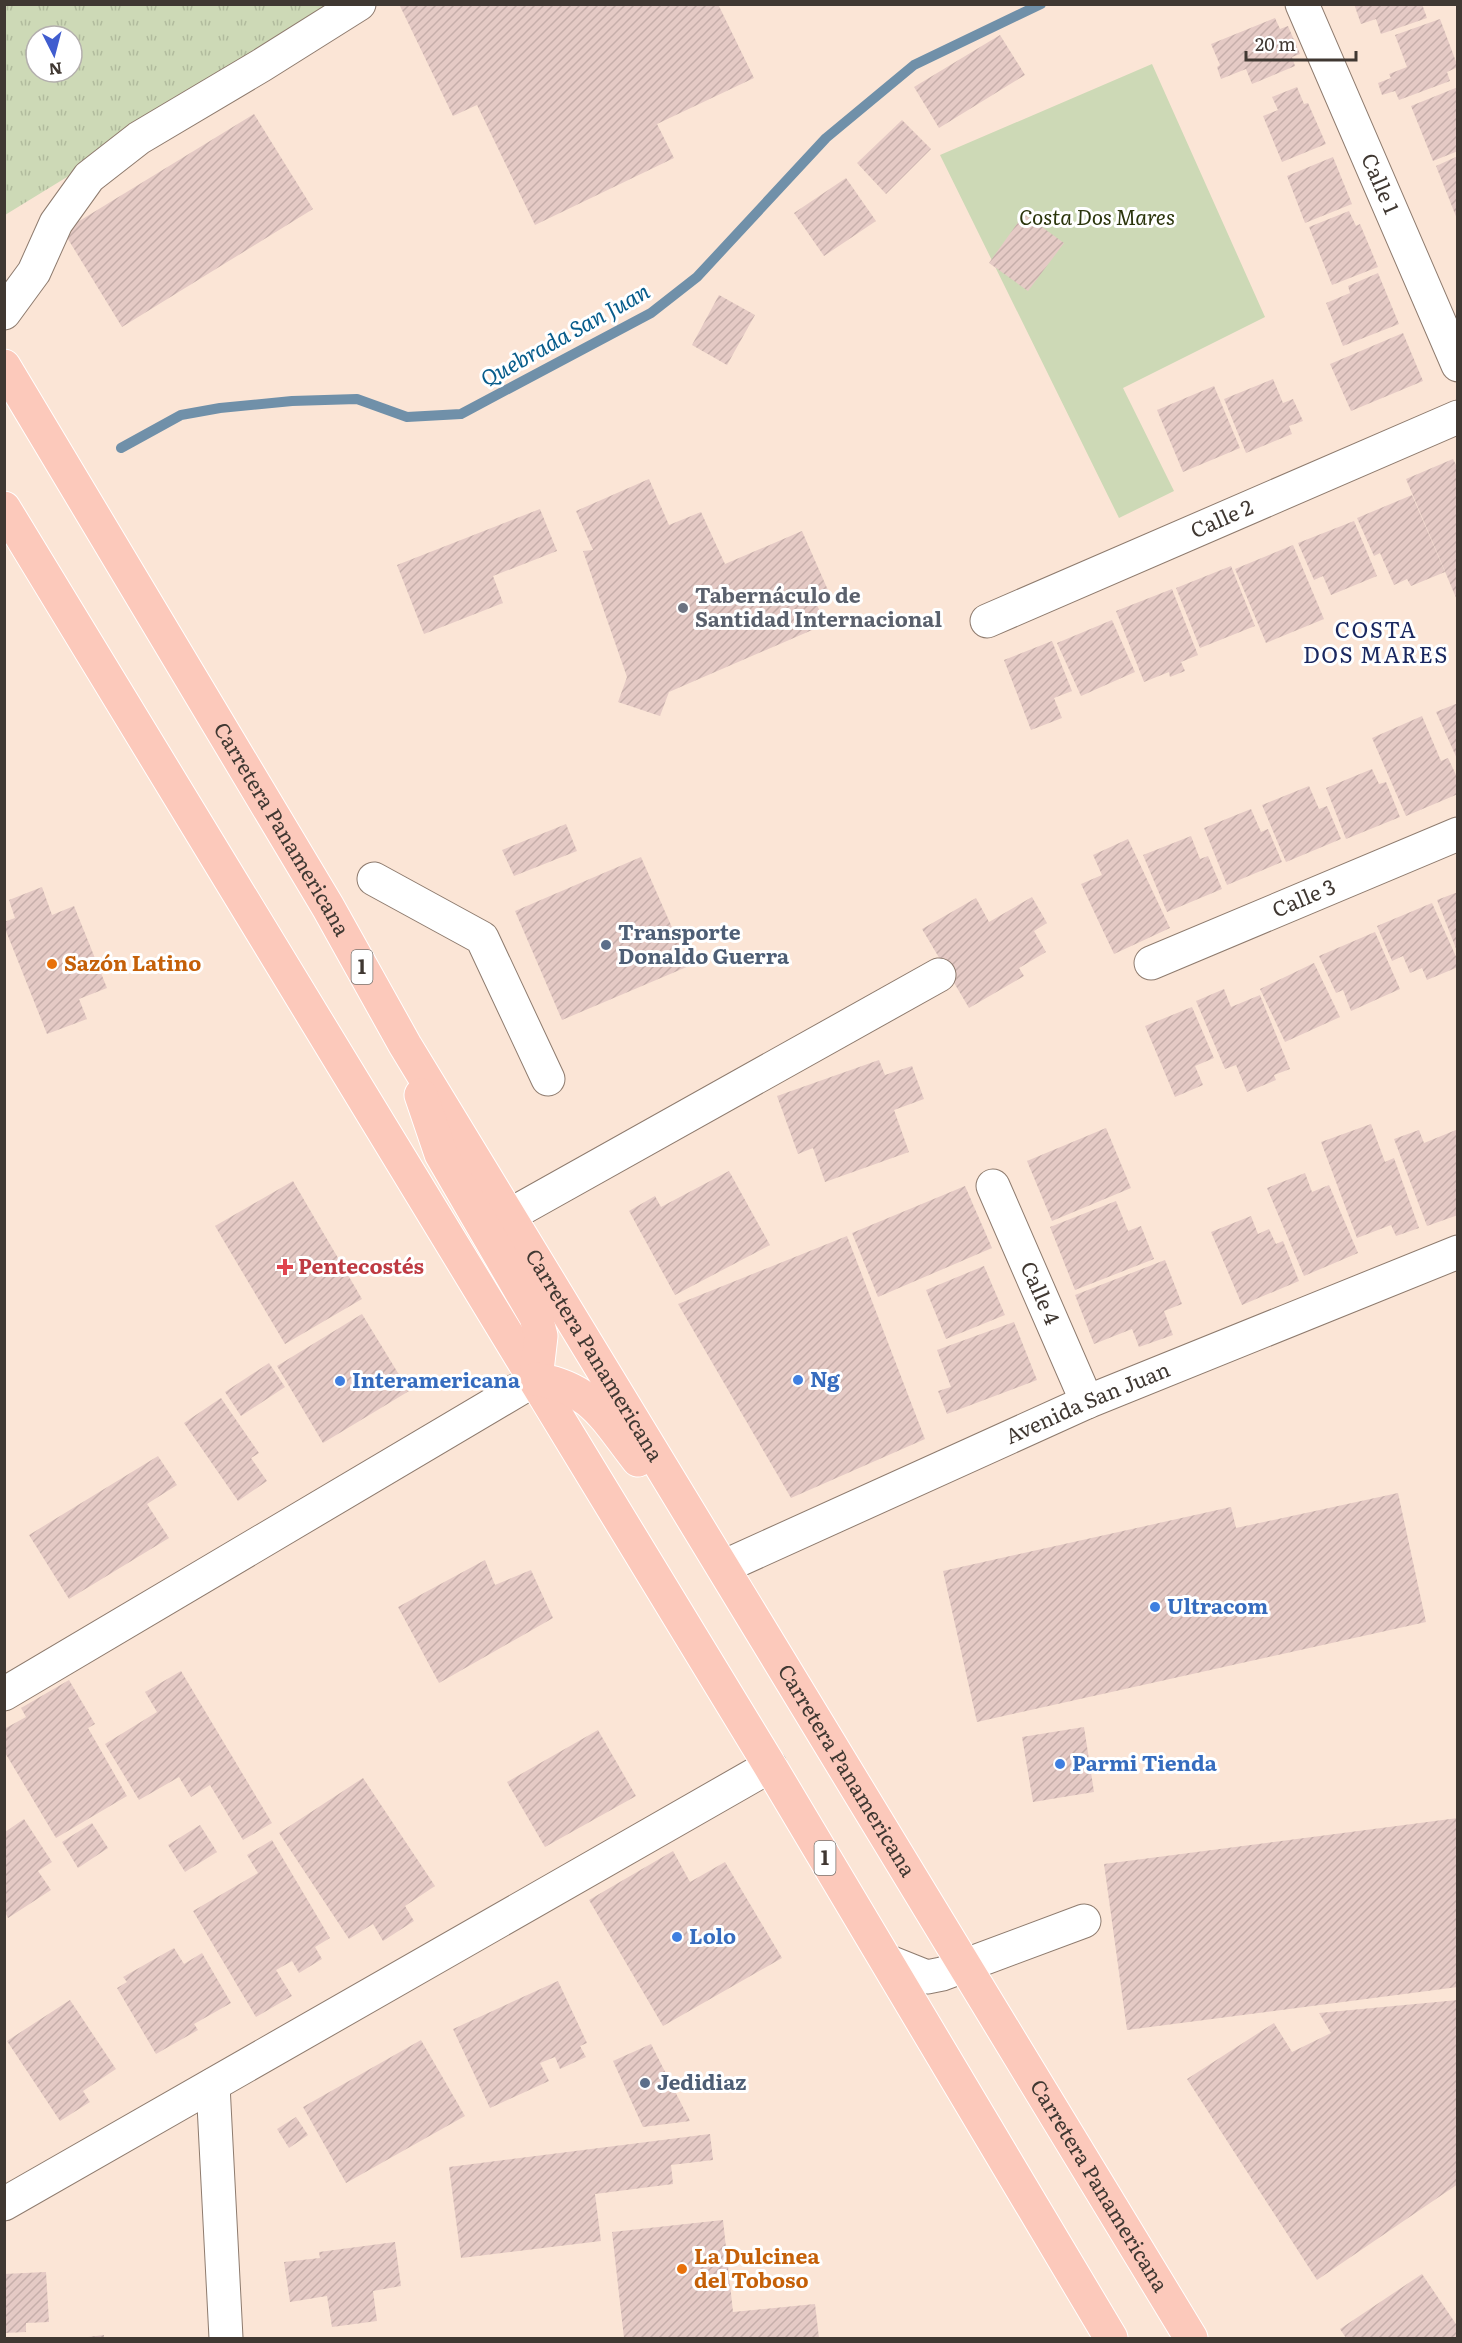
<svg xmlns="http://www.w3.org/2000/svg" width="1462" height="2343" viewBox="0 0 1462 2343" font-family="Literata,serif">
	<defs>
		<pattern id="grass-tufts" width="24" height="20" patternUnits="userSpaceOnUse" patternTransform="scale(1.5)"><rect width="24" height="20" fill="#cdd9b6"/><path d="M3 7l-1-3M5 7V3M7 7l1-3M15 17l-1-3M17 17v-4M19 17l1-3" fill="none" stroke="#b1bb9d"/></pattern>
		<pattern id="building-hatch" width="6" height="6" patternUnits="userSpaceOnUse" patternTransform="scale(1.5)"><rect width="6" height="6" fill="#e5cac5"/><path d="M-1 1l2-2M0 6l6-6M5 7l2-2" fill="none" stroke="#c6aeaa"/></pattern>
	</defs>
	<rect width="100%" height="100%" fill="#fbe5d6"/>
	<path fill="url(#grass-tufts)" fill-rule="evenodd" d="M5,5H348L5,215ZM36,36H72V72H36Z"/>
	<path fill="#cdd9b6" d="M1152,64L1265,317L1123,388L1174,491L1119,518L940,155Z"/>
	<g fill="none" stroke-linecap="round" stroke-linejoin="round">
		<path stroke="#7090a9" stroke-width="10" d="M121,448L181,415L220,408L292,401L357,399L407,417L461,414L651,313L697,277L826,138L914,65L1041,4"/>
	</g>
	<g fill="url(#building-hatch)">
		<path d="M399,4H718L754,78L657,124L674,158L535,225L477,105L453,116Z"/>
		<path d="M1354,4H1422L1427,18L1381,34L1376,19L1361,24Z"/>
		<path d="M1275,18L1280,29L1288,26L1300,54L1292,57L1295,66L1252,84L1246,69L1221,79L1217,67L1220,65L1211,44Z"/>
		<path d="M1440,19L1458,67L1447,72L1450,81L1399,100L1395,91L1382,95L1378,83L1391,78L1389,74L1407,67L1395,35Z"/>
		<path d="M1000,35L1025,75L939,128L914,87Z"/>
		<path d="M1297,87L1304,104L1308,103L1326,144L1282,162L1263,116L1278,110L1272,97Z"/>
		<path d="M1458,87V151L1433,161L1411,106Z"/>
		<path d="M254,114L313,209L122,327L63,231Z"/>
		<path d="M902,120L931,149L886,194L857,163Z"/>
		<path d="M1458,156V219H1457L1436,166Z"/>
		<path d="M1333,157L1352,204L1305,223L1287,176Z"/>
		<path d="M846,178L876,221L824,256L794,213Z"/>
		<path d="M1349,211L1356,226L1360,224L1378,267L1332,285L1309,227Z"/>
		<path d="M1024,214L1064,243L1028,291L989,263Z"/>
		<path d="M1378,273L1399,324L1343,346L1326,303L1350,293L1348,286Z"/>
		<path d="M719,295L755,315L727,365L692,345Z"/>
		<path d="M1403,333L1423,381L1351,411L1330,364Z"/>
		<path d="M1273,379L1283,403L1293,399L1303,421L1289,426L1292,434L1246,453L1224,399Z"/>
		<path d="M1214,386L1240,448L1183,472L1157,410Z"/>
		<path d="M1453,459L1458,469L1457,600L1406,479Z"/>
		<path d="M649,479L669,525L701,512L725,564L802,531L831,597L816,603L826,624L669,692L660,716L618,702L627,677L583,551L593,550L576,511Z"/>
		<path d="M1412,495L1445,572L1411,586L1407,579L1394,585L1380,553L1374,556L1357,518Z"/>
		<path d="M540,509L557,551L493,576L503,603L424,634L397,565Z"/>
		<path d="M1354,521L1377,576L1331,595L1323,576L1314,580L1298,543Z"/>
		<path d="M1293,545L1324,619L1266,643L1235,569Z"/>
		<path d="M1231,566L1255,626L1200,648L1176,588Z"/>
		<path d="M1172,589L1198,655L1181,662L1185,671L1170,677L1169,672L1144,682L1116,611Z"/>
		<path d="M1112,620L1135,672L1081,696L1057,643Z"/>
		<path d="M1052,641L1072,691L1054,698L1062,718L1031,730L1004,660Z"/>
		<path d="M1458,703V761L1436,712Z"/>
		<path d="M1422,716L1441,761L1448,758L1458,779V794L1406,816L1372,738Z"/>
		<path d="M1372,769L1379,784L1386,782L1400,817L1346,839L1326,788Z"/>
		<path d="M1309,786L1319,809L1327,806L1341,839L1286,862L1262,805Z"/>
		<path d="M1251,809L1261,832L1268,829L1282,862L1227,885L1204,828Z"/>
		<path d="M566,824L577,851L514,876L502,850Z"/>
		<path d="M1191,836L1200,859L1208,856L1222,889L1167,912L1143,855Z"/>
		<path d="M1128,839L1170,928L1114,954L1081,884L1102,875L1093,855Z"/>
		<path d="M641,857L689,966L562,1020L515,911Z"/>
		<path d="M42,887L52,915L74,906L107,988L79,999L87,1019L47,1034L4,926V922L15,918L9,900Z"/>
		<path d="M1458,892V951H1457L1437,900Z"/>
		<path d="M1032,897L1047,923L1034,931L1046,952L1019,968L1024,976L969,1008L922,929L976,898L989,922Z"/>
		<path d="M1432,903L1458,961V967L1427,980L1422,968L1410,973L1403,956L1392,961L1377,926Z"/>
		<path d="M1375,932L1400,989L1351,1011L1343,990L1336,993L1319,956Z"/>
		<path d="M1314,963L1340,1017L1285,1042L1260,989Z"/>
		<path d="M1224,989L1231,1007L1260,995L1290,1069L1274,1075L1276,1080L1247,1092L1236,1065L1225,1069L1196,1001Z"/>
		<path d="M1192,1007L1214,1058L1195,1066L1203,1085L1175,1097L1145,1026Z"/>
		<path d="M879,1060L885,1075L912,1066L924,1099L894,1110L909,1152L825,1182L813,1148L798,1154L777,1096Z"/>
		<path d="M1371,1124L1385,1162L1394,1158L1419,1228L1396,1236L1391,1225L1357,1238L1321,1142Z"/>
		<path d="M1106,1128L1131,1188L1052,1221L1027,1161Z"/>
		<path d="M1419,1130L1424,1143L1456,1130L1458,1134V1215L1427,1226L1394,1139Z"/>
		<path d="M729,1171L770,1245L675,1295L629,1211L655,1196L661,1207Z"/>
		<path d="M1305,1173L1312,1192L1329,1185L1358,1253L1304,1276L1267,1188Z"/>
		<path d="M293,1181L362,1299L285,1344L215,1226Z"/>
		<path d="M965,1186L992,1248L878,1297L852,1233Z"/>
		<path d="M1116,1201L1128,1231L1141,1226L1154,1259L1075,1290L1050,1227Z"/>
		<path d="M1251,1216L1258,1234L1269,1229L1276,1244L1283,1241L1299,1281L1242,1305L1211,1232Z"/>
		<path d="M847,1236L925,1439L791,1498L678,1304Z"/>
		<path d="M1165,1260L1182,1304L1164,1311L1173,1335L1139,1347L1132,1329L1094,1344L1075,1295Z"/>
		<path d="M984,1266L1005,1315L946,1339L926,1290Z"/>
		<path d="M362,1314L409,1391L323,1443L277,1366Z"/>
		<path d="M1014,1322L1037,1380L947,1414L938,1391L951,1387L937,1350Z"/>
		<path d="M269,1363L285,1387L241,1416L225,1392Z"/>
		<path d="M221,1398L259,1453L251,1458L267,1481L238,1501L184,1423Z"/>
		<path d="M158,1456L177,1485L147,1504L169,1538L69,1599L29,1535Z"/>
		<path d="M1398,1493L1426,1622L977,1722L943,1571L1231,1507L1236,1528Z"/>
		<path d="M485,1560L495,1585L531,1570L553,1618L439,1683L398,1607Z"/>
		<path d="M181,1671L272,1823L243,1840L210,1785L191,1797L179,1777L139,1800L105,1744L157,1712L145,1692Z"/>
		<path d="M69,1680L95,1724L88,1728L127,1796L56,1838L4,1751V1729L26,1717L21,1708Z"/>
		<path d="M1084,1727L1094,1792L1033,1802L1022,1737Z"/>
		<path d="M598,1730L636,1796L545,1847L507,1782Z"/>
		<path d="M363,1778L435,1886L405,1906L414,1921L383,1941L373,1924L349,1939L279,1833Z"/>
		<path d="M1458,1818V1987L1127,2030L1104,1864Z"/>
		<path d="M24,1819L52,1862L38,1871L51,1890L8,1918L5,1912V1832Z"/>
		<path d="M92,1823L108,1848L78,1868L62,1842Z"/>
		<path d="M200,1825L217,1852L185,1872L168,1845Z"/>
		<path d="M272,1840L330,1938L315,1947L322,1959L299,1973L292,1961L276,1970L292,1996L256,2017L193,1911L258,1873L247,1855Z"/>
		<path d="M673,1851L690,1882L725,1862L782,1958L663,2026L589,1900Z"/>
		<path d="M174,1948L184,1964L202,1953L231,2003L194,2024L198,2030L156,2054L117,1988L127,1982L123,1977Z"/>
		<path d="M558,1981L587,2043L580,2046L586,2057L560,2069L555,2057L540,2063L549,2081L490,2108L453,2029Z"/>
		<path d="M70,2000L116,2069L83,2091L90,2102L60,2121L7,2041Z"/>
		<path d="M1458,2000V2184L1317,2280L1187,2079L1274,2023L1292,2052L1331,2033L1319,2013Z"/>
		<path d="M421,2040L465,2116L346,2183L303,2107Z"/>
		<path d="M651,2044L690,2121L643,2127L613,2061Z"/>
		<path d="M296,2117L308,2135L289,2148L277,2129Z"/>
		<path d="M710,2134L713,2160L671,2165L673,2184L595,2194L601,2241L461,2258L449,2167Z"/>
		<path d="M723,2220L733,2312L815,2304L819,2338H624L612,2232Z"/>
		<path d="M395,2242L401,2286L373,2291L377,2321L332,2327L327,2296L290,2302L284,2262L320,2258L319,2252Z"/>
		<path d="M46,2272L49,2322L26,2323V2332L4,2333V2274Z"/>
		<path d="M1422,2274L1458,2327V2338H1346L1340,2329Z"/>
		<path d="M104,2335V2338H88V2337Z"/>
	</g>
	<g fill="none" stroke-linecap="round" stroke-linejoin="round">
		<g stroke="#8e7b6e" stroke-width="35">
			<g id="minor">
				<path id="s1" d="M1302,4L1458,365"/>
				<path d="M4,313L34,272L56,223L89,177L139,138L262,65L359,4"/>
				<path id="s2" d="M987,621L1458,417"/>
				<path d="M374,879L482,938L548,1079"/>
				<path id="s3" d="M1151,963L1458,834"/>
				<path id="s4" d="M993,1186L1087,1402"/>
				<path d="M510,1215L939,975"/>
				<path id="s5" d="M723,1567L1087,1402L1458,1252"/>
				<path d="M4,1694L536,1379"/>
				<path d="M887,1961L927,1977L942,1974L1084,1921"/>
				<path d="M213,2085L226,2338"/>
				<path d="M4,2204L770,1766"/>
			</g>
		</g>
		<g stroke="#fff" stroke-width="35">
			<g id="highway">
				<path id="s6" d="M4,366L328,907L405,1045L1191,2338"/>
				<path d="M4,508L770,1766L1111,2338"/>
				<path d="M421,1095L441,1154L536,1317L541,1336L536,1379"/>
				<path d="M536,1379C592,1388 605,1418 638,1460"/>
			</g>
		</g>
		<use href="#minor" stroke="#fff" stroke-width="33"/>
		<use href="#highway" stroke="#fcc9bb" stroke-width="33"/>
	</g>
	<circle fill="#6b7280" stroke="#fff" stroke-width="2" cx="683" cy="608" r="6"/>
	<g fill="#5c6f8a" stroke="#fff" stroke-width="2">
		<circle cx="606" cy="945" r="6"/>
		<circle cx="645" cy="2083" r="6"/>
	</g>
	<g fill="#e8710a" stroke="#fff" stroke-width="2">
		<circle cx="52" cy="964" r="6"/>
		<circle cx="682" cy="2269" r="6"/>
	</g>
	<path fill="#e0444e" stroke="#fff" stroke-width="2" d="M282 1258h6v6h6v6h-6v6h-6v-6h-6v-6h6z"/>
	<g fill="#3f7fe0" stroke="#fff" stroke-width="2">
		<circle cx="798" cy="1380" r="6"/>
		<circle cx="340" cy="1381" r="6"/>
		<circle cx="1155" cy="1607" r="6"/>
		<circle cx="1060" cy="1764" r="6"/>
		<circle cx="677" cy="1937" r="6"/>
	</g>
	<g text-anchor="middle" stroke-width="6" stroke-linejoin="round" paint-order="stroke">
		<g fill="#fff" stroke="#797470" stroke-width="1.5">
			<rect x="351.5" y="950" width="21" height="34" rx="4.5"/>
			<rect x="814.5" y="1841" width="21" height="34" rx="4.5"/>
		</g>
		<g font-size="20" font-weight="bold" fill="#403832">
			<text x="362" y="974">1</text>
			<text x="825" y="1865">1</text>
		</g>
		<g font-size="21" fill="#403832" stroke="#fff">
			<text dy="7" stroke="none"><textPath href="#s1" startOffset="196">Calle 1</textPath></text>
			<text dy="7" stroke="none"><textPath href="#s2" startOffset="256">Calle 2</textPath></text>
			<text dy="7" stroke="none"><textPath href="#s6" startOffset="540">Carretera Panamericana</textPath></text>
			<text dy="7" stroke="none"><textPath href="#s3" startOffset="166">Calle 3</textPath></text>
			<text dy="7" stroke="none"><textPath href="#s4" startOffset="117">Calle 4</textPath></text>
			<text dy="7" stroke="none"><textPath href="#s6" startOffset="1152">Carretera Panamericana</textPath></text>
			<text dy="7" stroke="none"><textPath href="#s5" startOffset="400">Avenida San Juan</textPath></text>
			<text dy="7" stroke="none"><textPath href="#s6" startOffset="1638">Carretera Panamericana</textPath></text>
			<text dy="7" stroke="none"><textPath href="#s6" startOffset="2124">Carretera Panamericana</textPath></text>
		</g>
		<g font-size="21" font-style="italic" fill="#2b350c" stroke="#fff">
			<text x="1097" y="225">Costa Dos Mares</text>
		</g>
		<g font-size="21" font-weight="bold" fill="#5b616d" stroke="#fff" text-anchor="start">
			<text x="695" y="603">Tabernáculo de<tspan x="695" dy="24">Santidad Internacional</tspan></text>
		</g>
		<g font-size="21" font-weight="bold" fill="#4e5e75" stroke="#fff" text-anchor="start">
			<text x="618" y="940">Transporte<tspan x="618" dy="24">Donaldo Guerra</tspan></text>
			<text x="657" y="2090">Jedidiaz</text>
		</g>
		<g font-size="21" font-weight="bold" fill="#c56008" stroke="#fff" text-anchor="start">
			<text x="64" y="971">Sazón Latino</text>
			<text x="694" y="2264">La Dulcinea<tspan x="694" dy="24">del Toboso</tspan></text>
		</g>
		<g font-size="21" font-weight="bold" fill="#be3a42" stroke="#fff" text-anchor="start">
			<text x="298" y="1274">Pentecostés</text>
		</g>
		<g font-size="21" font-weight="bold" fill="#366cbe" stroke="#fff" text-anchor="start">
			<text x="810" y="1387">Ng</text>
			<text x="352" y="1388">Interamericana</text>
			<text x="1167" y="1614">Ultracom</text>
			<text x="1072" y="1771">Parmi Tienda</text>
			<text x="689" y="1944">Lolo</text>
		</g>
		<g font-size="22" font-style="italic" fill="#075c8b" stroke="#fff">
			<text transform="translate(565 335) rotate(-29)" y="8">Quebrada San Juan</text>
		</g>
		<g font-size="22" letter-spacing="1.5" fill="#1a2860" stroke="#fff">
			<text x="1376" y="638">COSTA<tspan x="1376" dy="25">DOS MARES</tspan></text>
		</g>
	</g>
	<rect width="1462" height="2343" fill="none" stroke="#403832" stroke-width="12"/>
	<g transform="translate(54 54) rotate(174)"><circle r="28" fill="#ffffff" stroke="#b3afad" stroke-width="1.5"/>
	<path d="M0-4.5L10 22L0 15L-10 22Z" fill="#405dcf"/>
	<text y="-9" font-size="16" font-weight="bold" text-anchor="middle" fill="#403832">N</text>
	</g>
	<path d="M1246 51v9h110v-9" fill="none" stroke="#403832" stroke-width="3"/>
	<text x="1255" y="51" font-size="18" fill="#403832" stroke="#ffffff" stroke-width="4.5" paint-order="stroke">20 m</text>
</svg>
